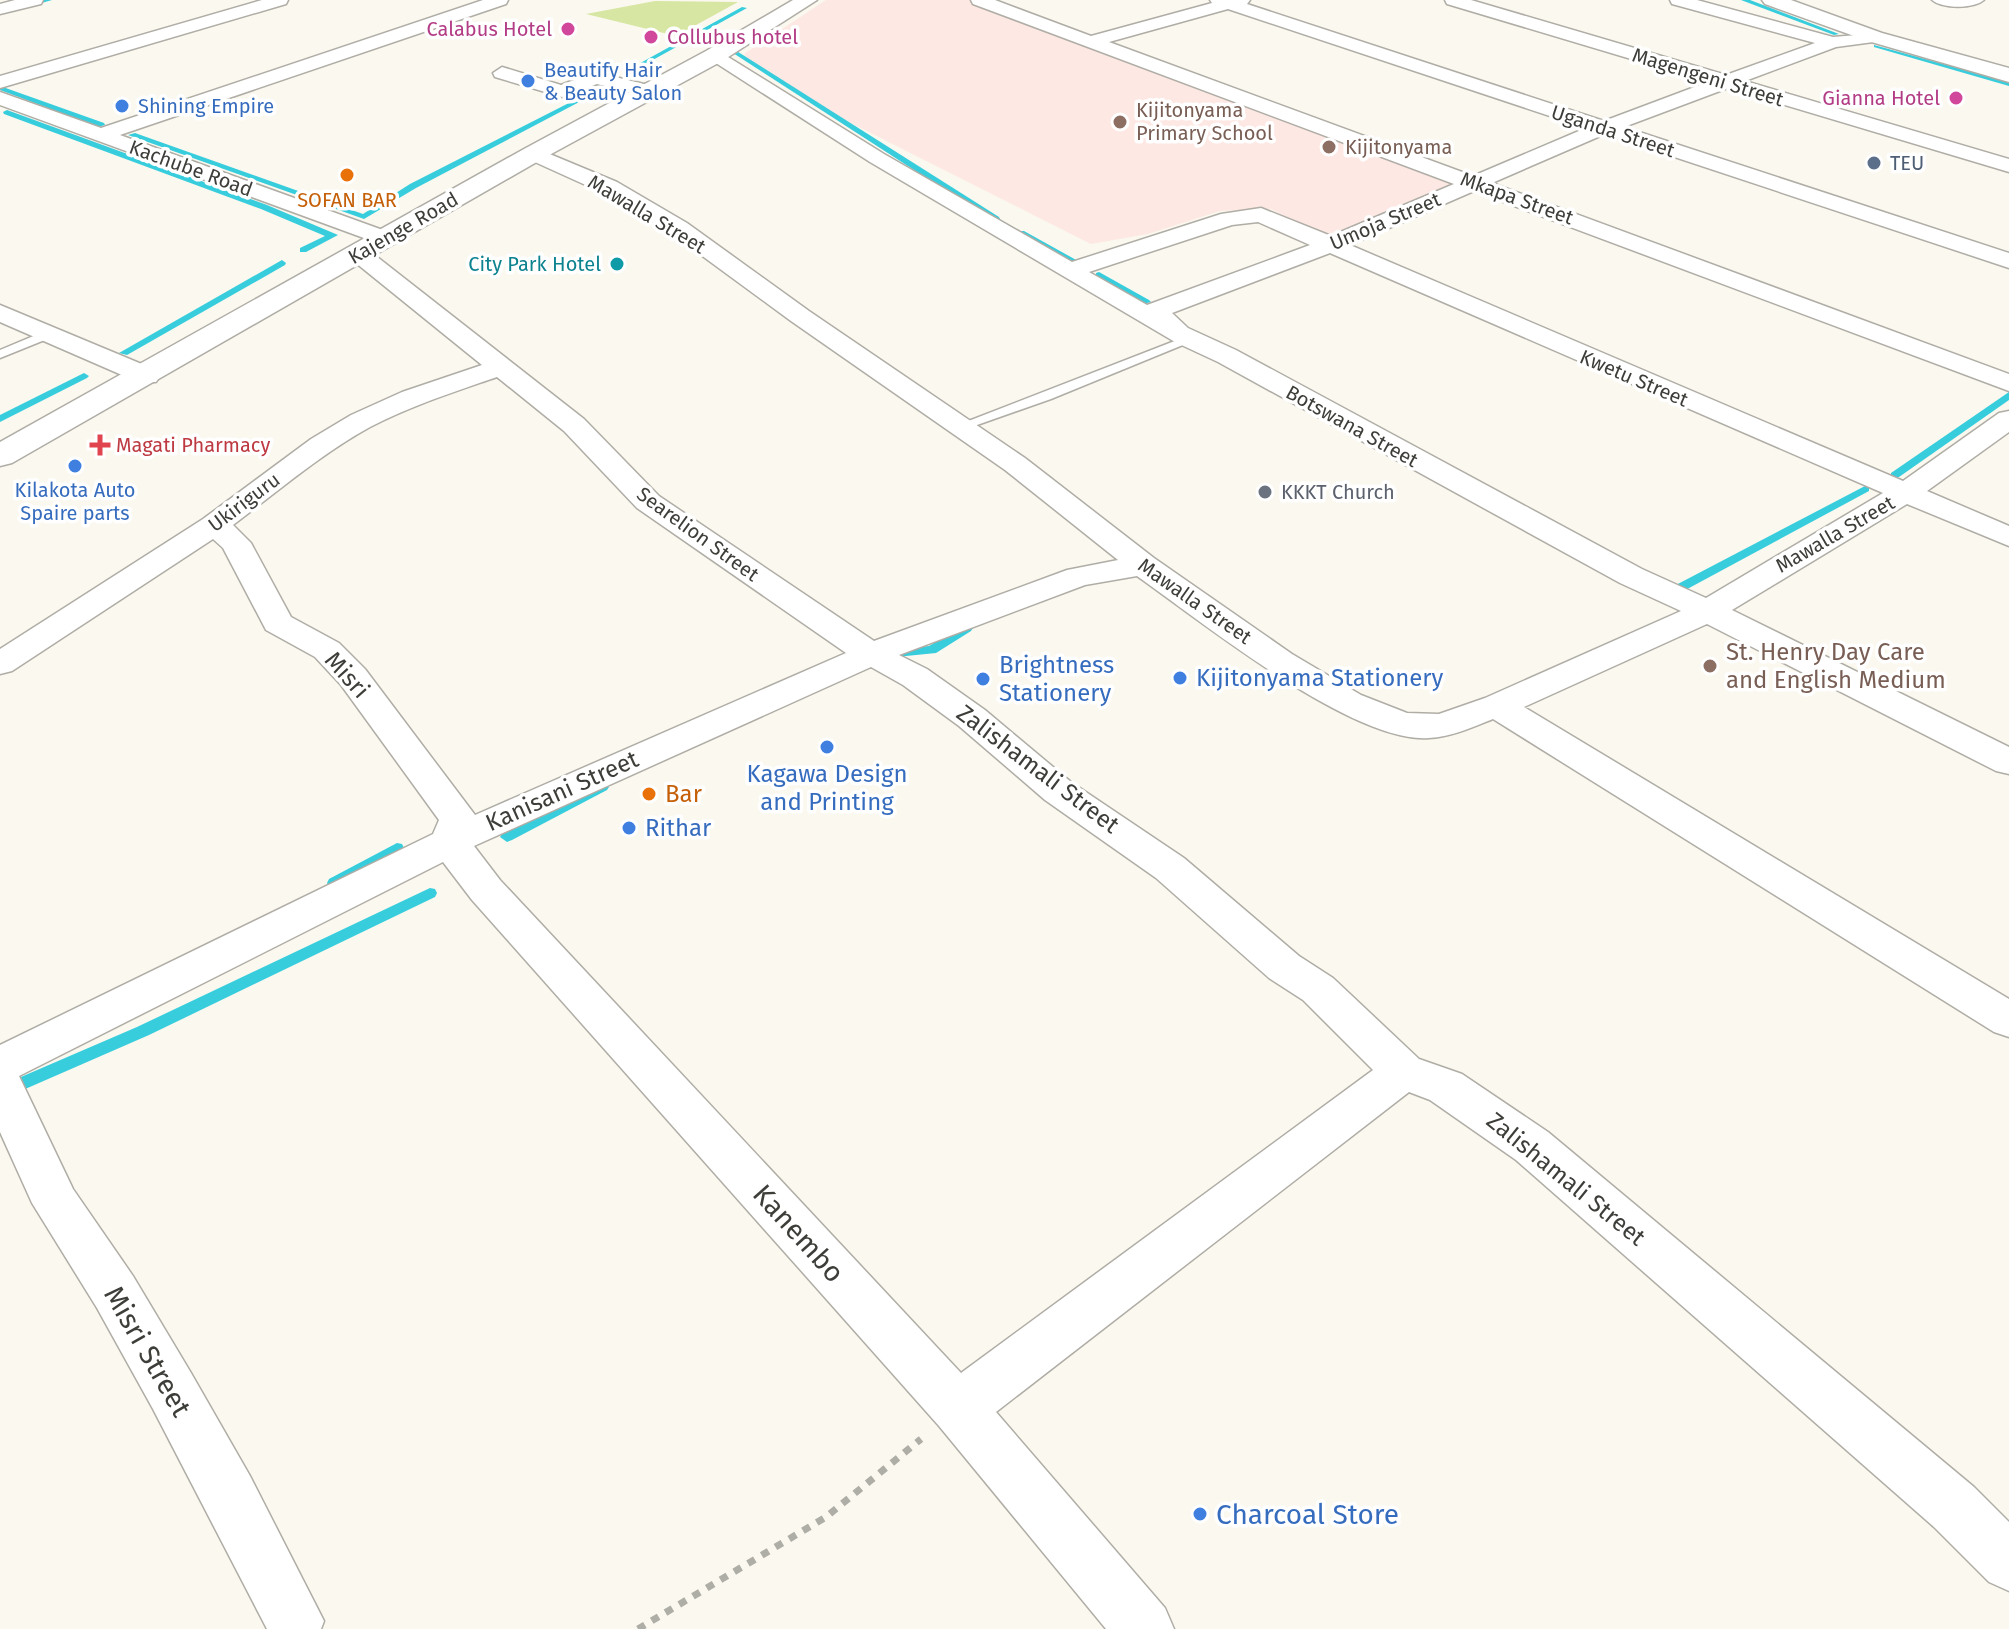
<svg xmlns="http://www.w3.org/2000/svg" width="2009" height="1629" viewBox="0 0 2009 1629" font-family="'Fira Sans',sans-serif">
	<rect width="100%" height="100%" fill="#faf8ef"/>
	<path fill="#fde8e4" d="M826,0H987L1475,178L1323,237L1271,209L1220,211L1148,234L1091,244L831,113L752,65L744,54Z"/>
	<path fill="#d7e6a2" d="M655,1L738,2L676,36L586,14Z"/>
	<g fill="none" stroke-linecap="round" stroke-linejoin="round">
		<g fill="#37cddc" fill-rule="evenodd">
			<path d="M42,0H52L0,15V11Z"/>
			<path d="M1741,0H1750L1839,34L1834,35Z"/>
			<path d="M742,7L747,8L640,67L635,66Z"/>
			<path d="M1874,45L2009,82V86L1874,47Z"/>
			<path d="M735,50L999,217L1000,219L993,221L733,53Z"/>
			<path d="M616,79L621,80L416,188L364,219L128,135L135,133L363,214L410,184Z"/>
			<path d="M0,86L104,123L105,125L98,127L0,90Z"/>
			<path d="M7,110L267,205L338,235L306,252H300V248L325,236L261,209L4,114L3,112Z"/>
			<path d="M1018,231H1024L1078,261L1071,263L1018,235Z"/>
			<path d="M282,260L286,263L285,265L127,355L119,353Z"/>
			<path d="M1099,272L1149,300L1151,302L1143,304L1096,277V273Z"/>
			<path d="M84,373L89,376L87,378L0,422V415Z"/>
			<path d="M2009,392V400L1899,477H1891V473Z"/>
			<path d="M1865,486L1869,487V491L1678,594H1670L1660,587L1666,583L1674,586Z"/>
			<path d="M967,624L971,625L973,628L971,631L936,653L896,657L890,653L896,649L929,646Z"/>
			<path d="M602,782L607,784L609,787L607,790L512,840L507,842L500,837L502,834Z"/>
			<path d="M397,843L402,844L404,848L402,852L339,887H329L327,883L329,879Z"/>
			<path d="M430,888L435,889L437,893L435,897L149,1035L0,1100V1086L137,1027Z"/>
		</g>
		<g stroke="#afada5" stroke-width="3">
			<g id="service">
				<path d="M48,330L54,334L52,337L0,358V350Z"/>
				<path d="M1185,337L1195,340L1051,399L960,431L953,427Z"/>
			</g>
		</g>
		<g stroke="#afada5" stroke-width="3">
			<g id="minor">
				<path d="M15,0H43L41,4L0,14V4Z"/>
				<path d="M262,0H288L286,4L0,88V76Z"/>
				<path d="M483,0H508L506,4L120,135L391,233L395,238L391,243L383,245L0,105V92L101,128Z"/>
				<path d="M971,0H995L1091,36L1212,3L1210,0H1250L1247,4L1604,121L1708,82L1447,4L1445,0H1471L1726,75L1815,43L1672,4L1670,0H1697L1833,37L1881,33L1884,37L1881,41L1836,47L1745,81L2009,159V172L1728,88L1624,127L2009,253V268L1605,134L1492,183L2009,374V391L1474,191L1350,245L1903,481L1999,413L2009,411V432L1927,491L2009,526V546L1907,504L1732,610L2009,747V774L1996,771L1707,624L1524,707L2009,999V1037L1994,1032L1493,719C1473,727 1451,737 1429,738C1353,744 1201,621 1137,576L1085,585L899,655L927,669L985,710L1071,782L1184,858L1299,956L1333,978L1419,1059L1462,1074L1548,1132L1974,1487L2009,1522V1591L1989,1582L1934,1527L1516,1160L1430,1100L1409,1092L996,1412L1165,1608L1174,1629H1106L939,1426L472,900L443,862L19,1076L73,1189L133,1276L191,1373L250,1476L324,1621L321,1629H267L153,1409L97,1308L32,1203L0,1132V1045L433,834L439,820L341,685L315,657L266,630L223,548L213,539L12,671L0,674V649L203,519L311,439L351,415L402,392L482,365L351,259L347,254L351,249H367L584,419L659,496L874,641L1067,570L1118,560L1005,470L791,321L671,233L601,192L526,158L523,154L526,150H540L617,182L687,223L809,311L1025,458L1154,558L1292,654L1361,695L1407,713L1439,714L1485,698L1681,611L1620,583L1218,362L1175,342L870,162L705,56L714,50L720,52L884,154L1072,262L1221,214L1261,208L1331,236L1454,184L973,4ZM1228,9L1586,128L1473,176L1109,42ZM1258,222L1310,245L1147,305L1089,272L1232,225ZM1330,253L1883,493L1706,598L1642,569L1236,350L1188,328L1172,313ZM497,377L564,431L637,508L846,653L475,815L365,669L339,643L291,617L251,543L233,525C277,492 321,454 370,427C410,406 454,392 497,377ZM871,667L903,685L959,726L1045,800L1156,878L1269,978L1303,1000L1373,1070L961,1373L500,880L474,846Z"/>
				<path d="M1932,0H1984C1974,9 1942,9 1932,0Z"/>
				<path d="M502,67L561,85L595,72L656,87L659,91L649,97L597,84L562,97L495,77L493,73Z"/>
				<path d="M0,305L156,370L160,376L156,382H138L0,322Z"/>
			</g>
		</g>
		<g stroke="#afada5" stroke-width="3">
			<g id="tertiary">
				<path d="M793,0H817L722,61L542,159L12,463L0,466V442L524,149L706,51Z"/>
				<path d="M1762,0H1791L1882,33L2009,68V82L1868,41L1765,4Z"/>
			</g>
		</g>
		<path stroke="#aeada6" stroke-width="7" stroke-dasharray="8 8" stroke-linecap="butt" d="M638,1629L826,1517L921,1439"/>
		<use href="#service" fill="#fff" fill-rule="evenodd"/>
		<use href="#minor" fill="#fff" fill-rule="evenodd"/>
		<use href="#tertiary" fill="#fff" fill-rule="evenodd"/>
	</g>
	<g fill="#d1479c" stroke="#fff" stroke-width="3">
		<circle cx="568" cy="29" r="8"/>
		<circle cx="651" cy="37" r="8"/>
		<circle cx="1956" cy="98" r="8"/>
	</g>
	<g fill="#3f7fe0" stroke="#fff" stroke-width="3">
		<circle cx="528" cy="81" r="8"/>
		<circle cx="122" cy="106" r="8"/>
		<circle cx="75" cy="466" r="8"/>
		<circle cx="1180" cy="678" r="8"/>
		<circle cx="983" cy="679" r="8"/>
		<circle cx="827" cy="747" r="8"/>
		<circle cx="629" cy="828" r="8"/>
		<circle cx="1200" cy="1514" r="8"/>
	</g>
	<g fill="#8d6e63" stroke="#fff" stroke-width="3">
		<circle cx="1120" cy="122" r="8"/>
		<circle cx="1329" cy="147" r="8"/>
		<circle cx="1710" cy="666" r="8"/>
	</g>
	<circle fill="#5c6f8a" stroke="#fff" stroke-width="3" cx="1874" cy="163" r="8"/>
	<g fill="#e8710a" stroke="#fff" stroke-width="3">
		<circle cx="347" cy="175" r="8"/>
		<circle cx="649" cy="794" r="8"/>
	</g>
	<circle fill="#0f9aa8" stroke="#fff" stroke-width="3" cx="617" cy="264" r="8"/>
	<path fill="#e0444e" stroke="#fff" stroke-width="3" d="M96 433h8v8h8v8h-8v8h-8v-8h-8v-8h8z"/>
	<circle fill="#6b7280" stroke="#fff" stroke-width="3" cx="1265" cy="492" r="8"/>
	<g text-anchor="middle" stroke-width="7" stroke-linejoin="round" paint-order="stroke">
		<g font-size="20" fill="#b23c85" stroke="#fff" text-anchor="end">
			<text x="552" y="36">Calabus Hotel</text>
			<text x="667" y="44" text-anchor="start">Collubus hotel</text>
			<text x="1940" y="105">Gianna Hotel</text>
		</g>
		<g font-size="20" fill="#366cbe" stroke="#fff" text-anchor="start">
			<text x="544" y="77">Beautify Hair<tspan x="544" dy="23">&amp; Beauty Salon</tspan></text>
			<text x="138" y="113">Shining Empire</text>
			<text x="75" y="497" text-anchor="middle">Kilakota Auto<tspan x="75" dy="23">Spaire parts</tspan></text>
		</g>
		<g font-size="20" fill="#3d3d39" stroke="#fff">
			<text transform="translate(1708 77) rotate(17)" y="7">Magengeni Street</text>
			<text transform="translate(1613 131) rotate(18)" y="7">Uganda Street</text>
			<text transform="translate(191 168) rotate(20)" y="7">Kachube Road</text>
			<text transform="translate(1517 198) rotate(20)" y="7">Mkapa Street</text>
			<text transform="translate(647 214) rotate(31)" y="7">Mawalla Street</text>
			<text transform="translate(1385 221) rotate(-23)" y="7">Umoja Street</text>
			<text transform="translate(403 228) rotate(-30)" y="7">Kajenge Road</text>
			<text transform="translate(1634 378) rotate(23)" y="7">Kwetu Street</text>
			<text transform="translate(1352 426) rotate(29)" y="7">Botswana Street</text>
			<text transform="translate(244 502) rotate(-37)" y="7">Ukiriguru</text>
			<text transform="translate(698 534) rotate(36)" y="7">Searelion Street</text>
			<text transform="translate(1835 534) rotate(-30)" y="7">Mawalla Street</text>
			<text transform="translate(1195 601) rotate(35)" y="7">Mawalla Street</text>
		</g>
		<g font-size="20" fill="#785e54" stroke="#fff" text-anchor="start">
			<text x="1136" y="117">Kijitonyama<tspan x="1136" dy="23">Primary School</tspan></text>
			<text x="1345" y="154">Kijitonyama</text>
		</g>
		<g font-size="20" fill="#4e5e75" stroke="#fff" text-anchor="start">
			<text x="1890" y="170">TEU</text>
		</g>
		<g font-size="20" fill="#c56008" stroke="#fff">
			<text x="347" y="207">SOFAN BAR</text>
		</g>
		<g font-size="20" fill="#0d838f" stroke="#fff" text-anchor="end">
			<text x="601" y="271">City Park Hotel</text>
		</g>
		<g font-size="20" fill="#be3a42" stroke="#fff" text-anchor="start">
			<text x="116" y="452">Magati Pharmacy</text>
		</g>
		<g font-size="20" fill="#5b616d" stroke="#fff" text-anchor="start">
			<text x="1281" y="499">KKKT Church</text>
		</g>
		<g font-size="24" fill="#785e54" stroke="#fff" text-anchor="start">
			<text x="1726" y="660">St. Henry Day Care<tspan x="1726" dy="28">and English Medium</tspan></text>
		</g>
		<g font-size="24" fill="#366cbe" stroke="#fff" text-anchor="start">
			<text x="999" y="673">Brightness<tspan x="999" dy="28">Stationery</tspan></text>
			<text x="1196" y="686">Kijitonyama Stationery</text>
			<text x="827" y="782" text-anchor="middle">Kagawa Design<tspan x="827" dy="28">and Printing</tspan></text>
			<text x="645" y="836">Rithar</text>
		</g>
		<g font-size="24" fill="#3d3d39" stroke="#fff">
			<text transform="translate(347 675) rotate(48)" y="8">Misri</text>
			<text transform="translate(1038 769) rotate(37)" y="8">Zalishamali Street</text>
			<text transform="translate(562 791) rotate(-24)" y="8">Kanisani Street</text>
			<text transform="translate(1566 1179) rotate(39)" y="8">Zalishamali Street</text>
		</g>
		<g font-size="24" fill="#c56008" stroke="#fff" text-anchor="start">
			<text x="665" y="802">Bar</text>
		</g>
		<g font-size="28" fill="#3d3d39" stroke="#fff">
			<text transform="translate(799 1233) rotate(48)" y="10">Kanembo</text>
			<text transform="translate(148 1351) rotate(60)" y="10">Misri Street</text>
		</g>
		<g font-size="28" fill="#366cbe" stroke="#fff" text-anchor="start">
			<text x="1216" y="1524">Charcoal Store</text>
		</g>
	</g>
</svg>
